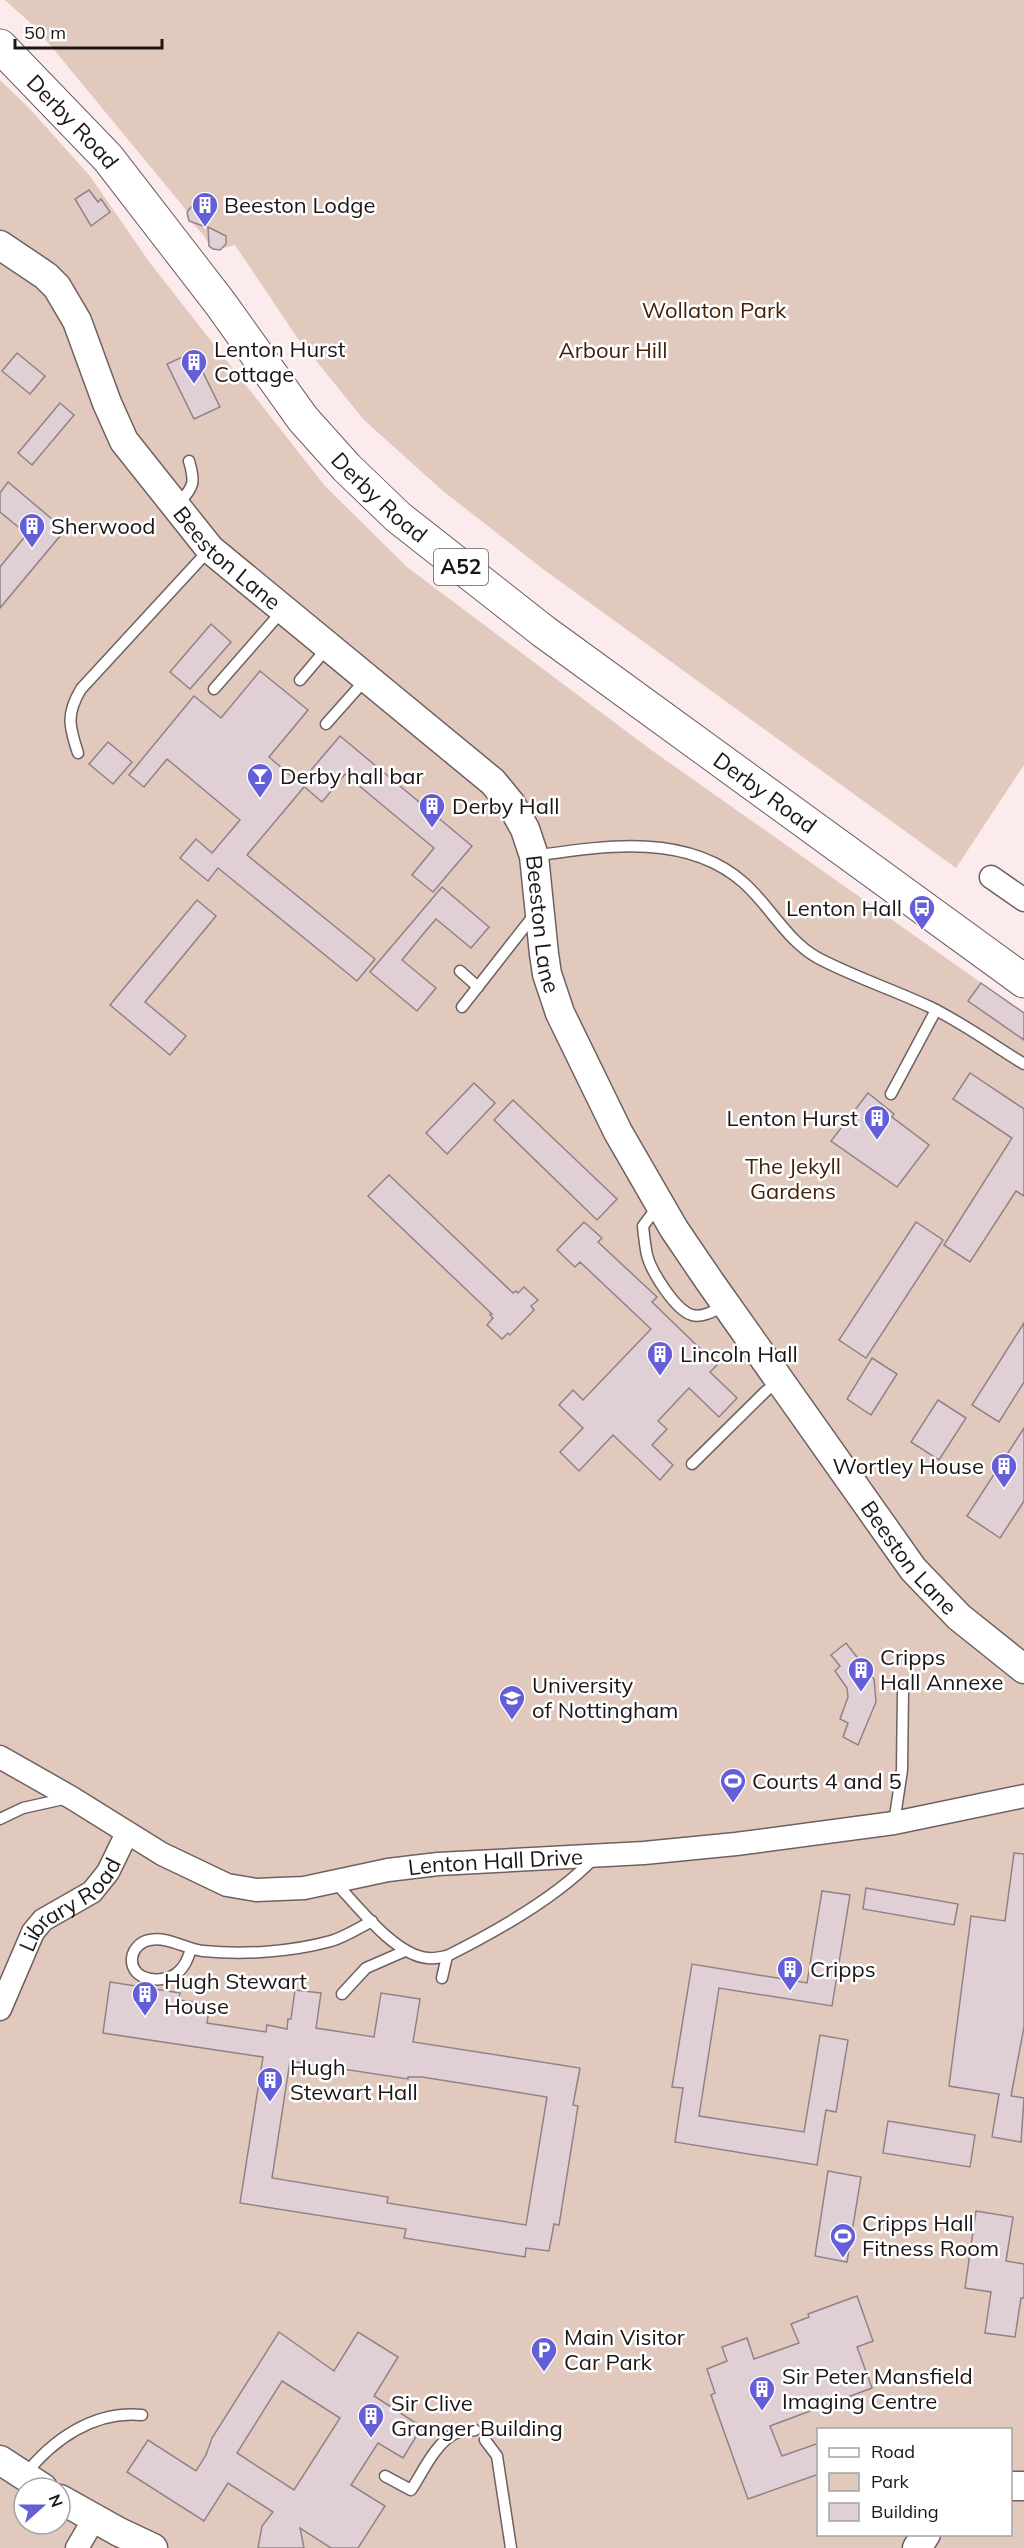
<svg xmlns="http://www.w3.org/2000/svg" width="1024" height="2548" viewBox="0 0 1024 2548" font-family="Mulish,sans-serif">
	<rect width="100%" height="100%" fill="#fcebec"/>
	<g fill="#e1cabd" fill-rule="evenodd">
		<path d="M5,0H1024V765L956,868L543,569L443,491L364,420L296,336L235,245L216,250L209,246C204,229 187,224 187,211L36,28Z"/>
		<path d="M0,80L28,107L90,176L150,263L325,486L407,567L650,749L1024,1013V2548H0ZM818,2430H1010V2534H818ZM24,2488H60V2524H24Z"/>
	</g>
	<g fill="#e0d0d5" stroke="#918287" stroke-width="1.5" fill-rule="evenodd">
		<path d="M89,190L98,202L101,199L110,212L91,226L75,199Z"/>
		<path d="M192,206H199L205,211L203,226L189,221L187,212Z"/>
		<path d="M208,227L226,236V244L220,250L213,249L209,246Z"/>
		<path d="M193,352L220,407L194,419L167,364Z"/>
		<path d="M17,353L45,376L30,394L2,371Z"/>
		<path d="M60,403L74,415L32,465L18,453Z"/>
		<path d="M8,482L65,530L0,608V567L27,534L0,512V493Z"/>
		<path d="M211,624L231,642L190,689L170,672Z"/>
		<path d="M260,671L308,710L269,757L304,787L247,855L375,959L357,981L218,868L208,881L180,858L196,839L212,853L240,820L167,759L144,787L129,775L194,696L221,718Z"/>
		<path d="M340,736L472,846L433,892L412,875L434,848L345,774L322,802L300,783Z"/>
		<path d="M108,742L132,762L113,784L89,764Z"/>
		<path d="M442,887L489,927L471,948L436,919L424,933L402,960L436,988L417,1011L370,972Z"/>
		<path d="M197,900L216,916L145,1002L186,1036L170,1055L110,1005Z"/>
		<path d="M981,983L1024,1013V1040L968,1001Z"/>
		<path d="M970,1073L1024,1109V1196L1016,1191L970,1262L944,1245L1012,1138L953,1099Z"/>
		<path d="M474,1083L495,1103L447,1154L426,1133Z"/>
		<path d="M868,1093L894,1114L892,1117L929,1145L897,1187L831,1141Z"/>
		<path d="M513,1100L617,1199L597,1220L494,1120Z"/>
		<path d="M389,1175L513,1293L516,1291L518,1293L524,1287L538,1300L531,1306L534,1310L510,1335L508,1333L502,1339L487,1325L493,1318L490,1315L492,1314L368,1196Z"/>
		<path d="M584,1222L602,1238L598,1242L657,1297L652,1302L717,1365L710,1372L737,1398L719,1417L689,1388L658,1421L667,1429L652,1445L673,1465L660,1480L613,1435L579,1471L560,1452L583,1428L559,1405L573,1390L583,1400L651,1329L580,1262L575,1267L557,1250Z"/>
		<path d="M916,1222L943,1240L866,1358L839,1340Z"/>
		<path d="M1024,1323V1382L999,1422L972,1405Z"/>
		<path d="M872,1358L897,1374L871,1415L847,1399Z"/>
		<path d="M938,1400L966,1418L939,1460L911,1442Z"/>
		<path d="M1024,1428V1501L1000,1538L967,1516Z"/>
		<path d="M846,1643L874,1679L876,1702L858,1745L843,1737L848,1723L840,1719L848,1697L847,1688L835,1671L840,1666L831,1655Z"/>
		<path d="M1014,1853L1024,1854V2027L1011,2096L1024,2098L1021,2142L992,2137L999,2094L949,2086L971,1916L1005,1921Z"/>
		<path d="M866,1888L958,1904L954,1925L863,1909Z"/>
		<path d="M822,1891L850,1895L832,2006L719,1988L699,2116L804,2132L820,2035L848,2040L836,2112L826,2110L817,2165L675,2142L683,2088L672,2087L692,1964L807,1983Z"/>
		<path d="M110,1982L180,1993L179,2000L210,2004L207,2023L266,2032L267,2025L287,2029L288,2019H291L295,1990L321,1993L316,2028L374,2037L381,1993L420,1999L413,2042L580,2068L573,2105L578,2106L559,2225L554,2224L549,2251L526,2248L525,2257L404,2238L406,2229L240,2203L263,2057L103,2033ZM290,2061L408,2079V2077H422L547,2097L526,2225L387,2203L388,2197L272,2178Z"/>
		<path d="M888,2121L975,2135L970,2167L883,2153Z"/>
		<path d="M828,2171L861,2177L847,2262L815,2256Z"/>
		<path d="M976,2211L1013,2217L1006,2261L1024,2264V2298H1021L1015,2337L985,2333L991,2292L965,2288Z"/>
		<path d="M857,2296L873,2341L857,2347L872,2388L770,2426L782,2456L819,2443V2474L748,2499L711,2395L715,2393L707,2369L727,2361L722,2347L747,2338L754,2359L799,2343L791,2324L809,2317L808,2314Z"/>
		<path d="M279,2332L334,2371L358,2332L398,2357L374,2396L422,2427L403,2458L378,2443L351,2485L385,2506L358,2548H331L300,2528L304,2548H258L262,2526L273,2512L228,2483L204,2521L127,2472L148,2440L196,2471L206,2455L212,2438ZM282,2381L340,2418L294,2490L237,2453Z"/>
	</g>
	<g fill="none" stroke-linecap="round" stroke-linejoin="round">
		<g stroke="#6f6061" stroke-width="13">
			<g id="service">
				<path d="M178,505C193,486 196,485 189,461"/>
				<path d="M300,680L328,647"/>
				<path d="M214,689L283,610"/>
				<path d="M326,724L366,679"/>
				<path d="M78,753C69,726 66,714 81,689L209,550"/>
				<path d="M534,856C603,846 687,832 744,883C770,906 787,941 818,958C854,977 894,990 930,1007C963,1023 993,1045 1024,1064"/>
				<path d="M460,971L478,987"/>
				<path d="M462,1007L534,915"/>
				<path d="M891,1094L936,1010"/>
				<path d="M658,1206L643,1226C644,1236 645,1246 647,1255C651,1271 675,1310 692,1315C703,1318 715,1310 724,1306"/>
				<path d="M692,1464L766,1391L779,1382"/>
				<path d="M0,1819L23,1808L68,1798"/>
				<path d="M894,1823L902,1770L903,1690"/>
				<path d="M334,1881C356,1904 395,1956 428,1958C434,1959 441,1957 447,1956"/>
				<path d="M191,1949C188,1958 185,1967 177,1973C164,1984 130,1982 132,1958C133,1949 141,1941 150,1940C167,1936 186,1949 203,1951C244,1955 291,1952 331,1941C345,1937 359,1928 372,1921"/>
				<path d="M442,1978L447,1956C495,1932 559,1896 595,1857"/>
				<path d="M342,1994L366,1968L405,1951"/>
				<path d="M485,2440L497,2456L511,2548"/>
				<path d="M24,2476C52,2440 94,2410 142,2415"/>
				<path d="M385,2476L411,2490C423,2472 435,2443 456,2433C462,2431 469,2431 475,2430"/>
			</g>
		</g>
		<g stroke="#6f6061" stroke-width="25">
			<g id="minor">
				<path d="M991,877L1024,900"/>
				<path id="s1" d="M0,1757L72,1798L162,1854L227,1885L256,1890L304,1888L388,1870L438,1864L644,1853L736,1844L894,1823L1024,1796"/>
				<path id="s2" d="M0,2009L33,1932L43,1920L92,1892L108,1872L127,1833"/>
				<path d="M77,2548L94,2519"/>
			</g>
		</g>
		<g stroke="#6f6061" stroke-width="31">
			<g id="tertiary">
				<path id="s3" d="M0,245L46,276L57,287L77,321L107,403L124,441L210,549L493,782L511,804L525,829L534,856L544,954L547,974L560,1013L618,1132L674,1229L710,1282L913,1569L959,1617L1024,1669"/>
				<path d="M0,2460L43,2488"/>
				<path d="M1010,2486H1024"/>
				<path d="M60,2499L119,2532L153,2548"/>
				<path d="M917,2548L926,2534"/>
			</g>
		</g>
		<g stroke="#6f6061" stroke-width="35">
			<g id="trunk">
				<path id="s4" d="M0,46L108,158L220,303L303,419L347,468L398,517L543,631L1024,981"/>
			</g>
		</g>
		<use href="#service" stroke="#fff" stroke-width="10"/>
		<use href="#minor" stroke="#fff" stroke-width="22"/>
		<use href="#tertiary" stroke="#fff" stroke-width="28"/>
		<use href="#trunk" stroke="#fff" stroke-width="33"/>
	</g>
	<defs>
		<g id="building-pin" transform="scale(1.35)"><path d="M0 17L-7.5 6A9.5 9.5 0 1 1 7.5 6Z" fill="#645fd8" stroke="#fff"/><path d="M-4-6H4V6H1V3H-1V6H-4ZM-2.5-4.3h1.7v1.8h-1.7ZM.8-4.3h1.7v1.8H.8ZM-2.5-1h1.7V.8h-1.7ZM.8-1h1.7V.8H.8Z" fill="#fff"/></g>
		<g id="bar-pin" transform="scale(1.35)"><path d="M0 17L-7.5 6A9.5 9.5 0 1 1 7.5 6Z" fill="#645fd8" stroke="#fff"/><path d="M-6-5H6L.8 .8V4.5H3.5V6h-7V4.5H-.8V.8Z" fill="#fff"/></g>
		<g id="bus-pin" transform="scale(1.35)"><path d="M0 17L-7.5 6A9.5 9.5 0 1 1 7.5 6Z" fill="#645fd8" stroke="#fff"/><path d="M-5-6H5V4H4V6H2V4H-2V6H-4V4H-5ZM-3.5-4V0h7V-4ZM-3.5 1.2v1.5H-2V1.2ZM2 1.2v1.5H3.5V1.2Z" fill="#fff"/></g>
		<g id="university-pin" transform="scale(1.35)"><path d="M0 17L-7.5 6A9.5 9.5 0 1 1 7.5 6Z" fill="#645fd8" stroke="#fff"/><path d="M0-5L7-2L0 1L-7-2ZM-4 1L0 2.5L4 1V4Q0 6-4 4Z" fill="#fff"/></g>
		<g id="stadium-pin" transform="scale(1.35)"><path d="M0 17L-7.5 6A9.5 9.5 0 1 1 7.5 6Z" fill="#645fd8" stroke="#fff"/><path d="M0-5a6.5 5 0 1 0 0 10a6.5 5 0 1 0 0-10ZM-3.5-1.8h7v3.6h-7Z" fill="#fff"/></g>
		<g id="parking-pin" transform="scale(1.35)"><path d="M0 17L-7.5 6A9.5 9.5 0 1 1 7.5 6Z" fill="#645fd8" stroke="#fff"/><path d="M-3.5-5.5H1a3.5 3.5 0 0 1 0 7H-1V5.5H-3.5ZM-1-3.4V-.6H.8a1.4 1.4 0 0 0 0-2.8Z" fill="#fff"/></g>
	</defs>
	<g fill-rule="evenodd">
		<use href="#building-pin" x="205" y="205"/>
		<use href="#building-pin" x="194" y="362"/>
		<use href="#building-pin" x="32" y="526"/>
		<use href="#bar-pin" x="260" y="776"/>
		<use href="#building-pin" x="432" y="806"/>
		<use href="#bus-pin" x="922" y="908"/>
		<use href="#building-pin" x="877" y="1118"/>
		<use href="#building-pin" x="660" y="1354"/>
		<use href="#building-pin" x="1004" y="1466"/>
		<use href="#building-pin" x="861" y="1670"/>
		<use href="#university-pin" x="512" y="1698"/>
		<use href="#stadium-pin" x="733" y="1781"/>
		<use href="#building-pin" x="790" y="1969"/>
		<use href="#building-pin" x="145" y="1994"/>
		<use href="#building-pin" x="270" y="2080"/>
		<use href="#stadium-pin" x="843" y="2236"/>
		<use href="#parking-pin" x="544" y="2350"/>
		<use href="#building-pin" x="762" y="2389"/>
		<use href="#building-pin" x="371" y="2416"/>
	</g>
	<g text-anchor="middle" stroke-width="5" stroke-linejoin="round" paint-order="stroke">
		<rect fill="#fff" stroke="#605c5d" stroke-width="1.5" x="434" y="549" width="54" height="36" rx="4.5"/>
		<g font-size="21" font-weight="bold" fill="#1c1617">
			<text x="461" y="574">A52</text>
		</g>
		<g font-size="22" fill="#1c1617" stroke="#fff">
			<text dy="8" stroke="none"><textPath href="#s4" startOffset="105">Derby Road</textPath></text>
			<text dy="8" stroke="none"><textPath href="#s4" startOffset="591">Derby Road</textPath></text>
			<text dy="8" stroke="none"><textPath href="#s3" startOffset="396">Beeston Lane</textPath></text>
			<text dy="8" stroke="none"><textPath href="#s4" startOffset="1077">Derby Road</textPath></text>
			<text dy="8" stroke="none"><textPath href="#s3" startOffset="898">Beeston Lane</textPath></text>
			<text dy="8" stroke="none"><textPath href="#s3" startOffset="1638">Beeston Lane</textPath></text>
			<text dy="8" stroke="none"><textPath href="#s1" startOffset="532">Lenton Hall Drive</textPath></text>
			<text dy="8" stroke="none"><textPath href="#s2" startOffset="130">Library Road</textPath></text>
		</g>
		<g font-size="22" fill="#1c1617" stroke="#fff" text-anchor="start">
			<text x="224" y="213">Beeston Lodge</text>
			<text x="214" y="357">Lenton Hurst<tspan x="214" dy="25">Cottage</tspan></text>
			<text x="51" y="534">Sherwood</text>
			<text x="280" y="784">Derby hall bar</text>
			<text x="452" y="814">Derby Hall</text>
			<text x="902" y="916" text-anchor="end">Lenton Hall</text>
			<text x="858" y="1126" text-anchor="end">Lenton Hurst</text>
			<text x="680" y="1362">Lincoln Hall</text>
			<text x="984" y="1474" text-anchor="end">Wortley House</text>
			<text x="880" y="1665">Cripps<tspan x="880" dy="25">Hall Annexe</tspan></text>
			<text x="532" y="1693">University<tspan x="532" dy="25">of Nottingham</tspan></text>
			<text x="752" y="1789">Courts 4 and 5</text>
			<text x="810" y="1977">Cripps</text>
			<text x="164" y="1989">Hugh Stewart<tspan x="164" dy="25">House</tspan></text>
			<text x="290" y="2075">Hugh<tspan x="290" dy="25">Stewart Hall</tspan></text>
			<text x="862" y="2231">Cripps Hall<tspan x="862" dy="25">Fitness Room</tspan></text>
			<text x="564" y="2345">Main Visitor<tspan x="564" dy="25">Car Park</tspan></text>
			<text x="782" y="2384">Sir Peter Mansfield<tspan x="782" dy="25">Imaging Centre</tspan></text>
			<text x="391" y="2411">Sir Clive<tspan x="391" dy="25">Granger Building</tspan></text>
		</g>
		<g font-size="22" fill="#442108" stroke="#fff">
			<text x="714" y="318">Wollaton Park</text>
			<text x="613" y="358">Arbour Hill</text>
			<text x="793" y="1174">The Jekyll<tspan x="793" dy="25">Gardens</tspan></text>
		</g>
	</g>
	<rect x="817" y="2428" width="195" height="108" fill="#ffffff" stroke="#a4a2a2" stroke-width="1.5"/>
	<rect x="829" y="2448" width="30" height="9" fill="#ffffff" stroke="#a4a2a2" stroke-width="1.5"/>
	<text x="871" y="2458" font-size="18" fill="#1c1617">Road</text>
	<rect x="829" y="2473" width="30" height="18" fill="#e1cabd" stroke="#a4a2a2" stroke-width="1.5"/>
	<text x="871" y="2488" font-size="18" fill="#1c1617">Park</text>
	<rect x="829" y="2503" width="30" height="18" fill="#e0d0d5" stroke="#a4a2a2" stroke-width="1.5"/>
	<text x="871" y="2518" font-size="18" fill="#1c1617">Building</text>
	<g transform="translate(42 2506) rotate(69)"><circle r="28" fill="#ffffff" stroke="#a4a2a2" stroke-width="1.5"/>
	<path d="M0-4.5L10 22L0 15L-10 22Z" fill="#645fd8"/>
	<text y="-9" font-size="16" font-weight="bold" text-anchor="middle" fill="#1c1617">N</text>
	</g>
	<path d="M15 39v9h147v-9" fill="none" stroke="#1c1617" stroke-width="3"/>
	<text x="24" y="39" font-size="18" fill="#1c1617" stroke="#ffffff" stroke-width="4.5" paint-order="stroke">50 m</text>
</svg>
